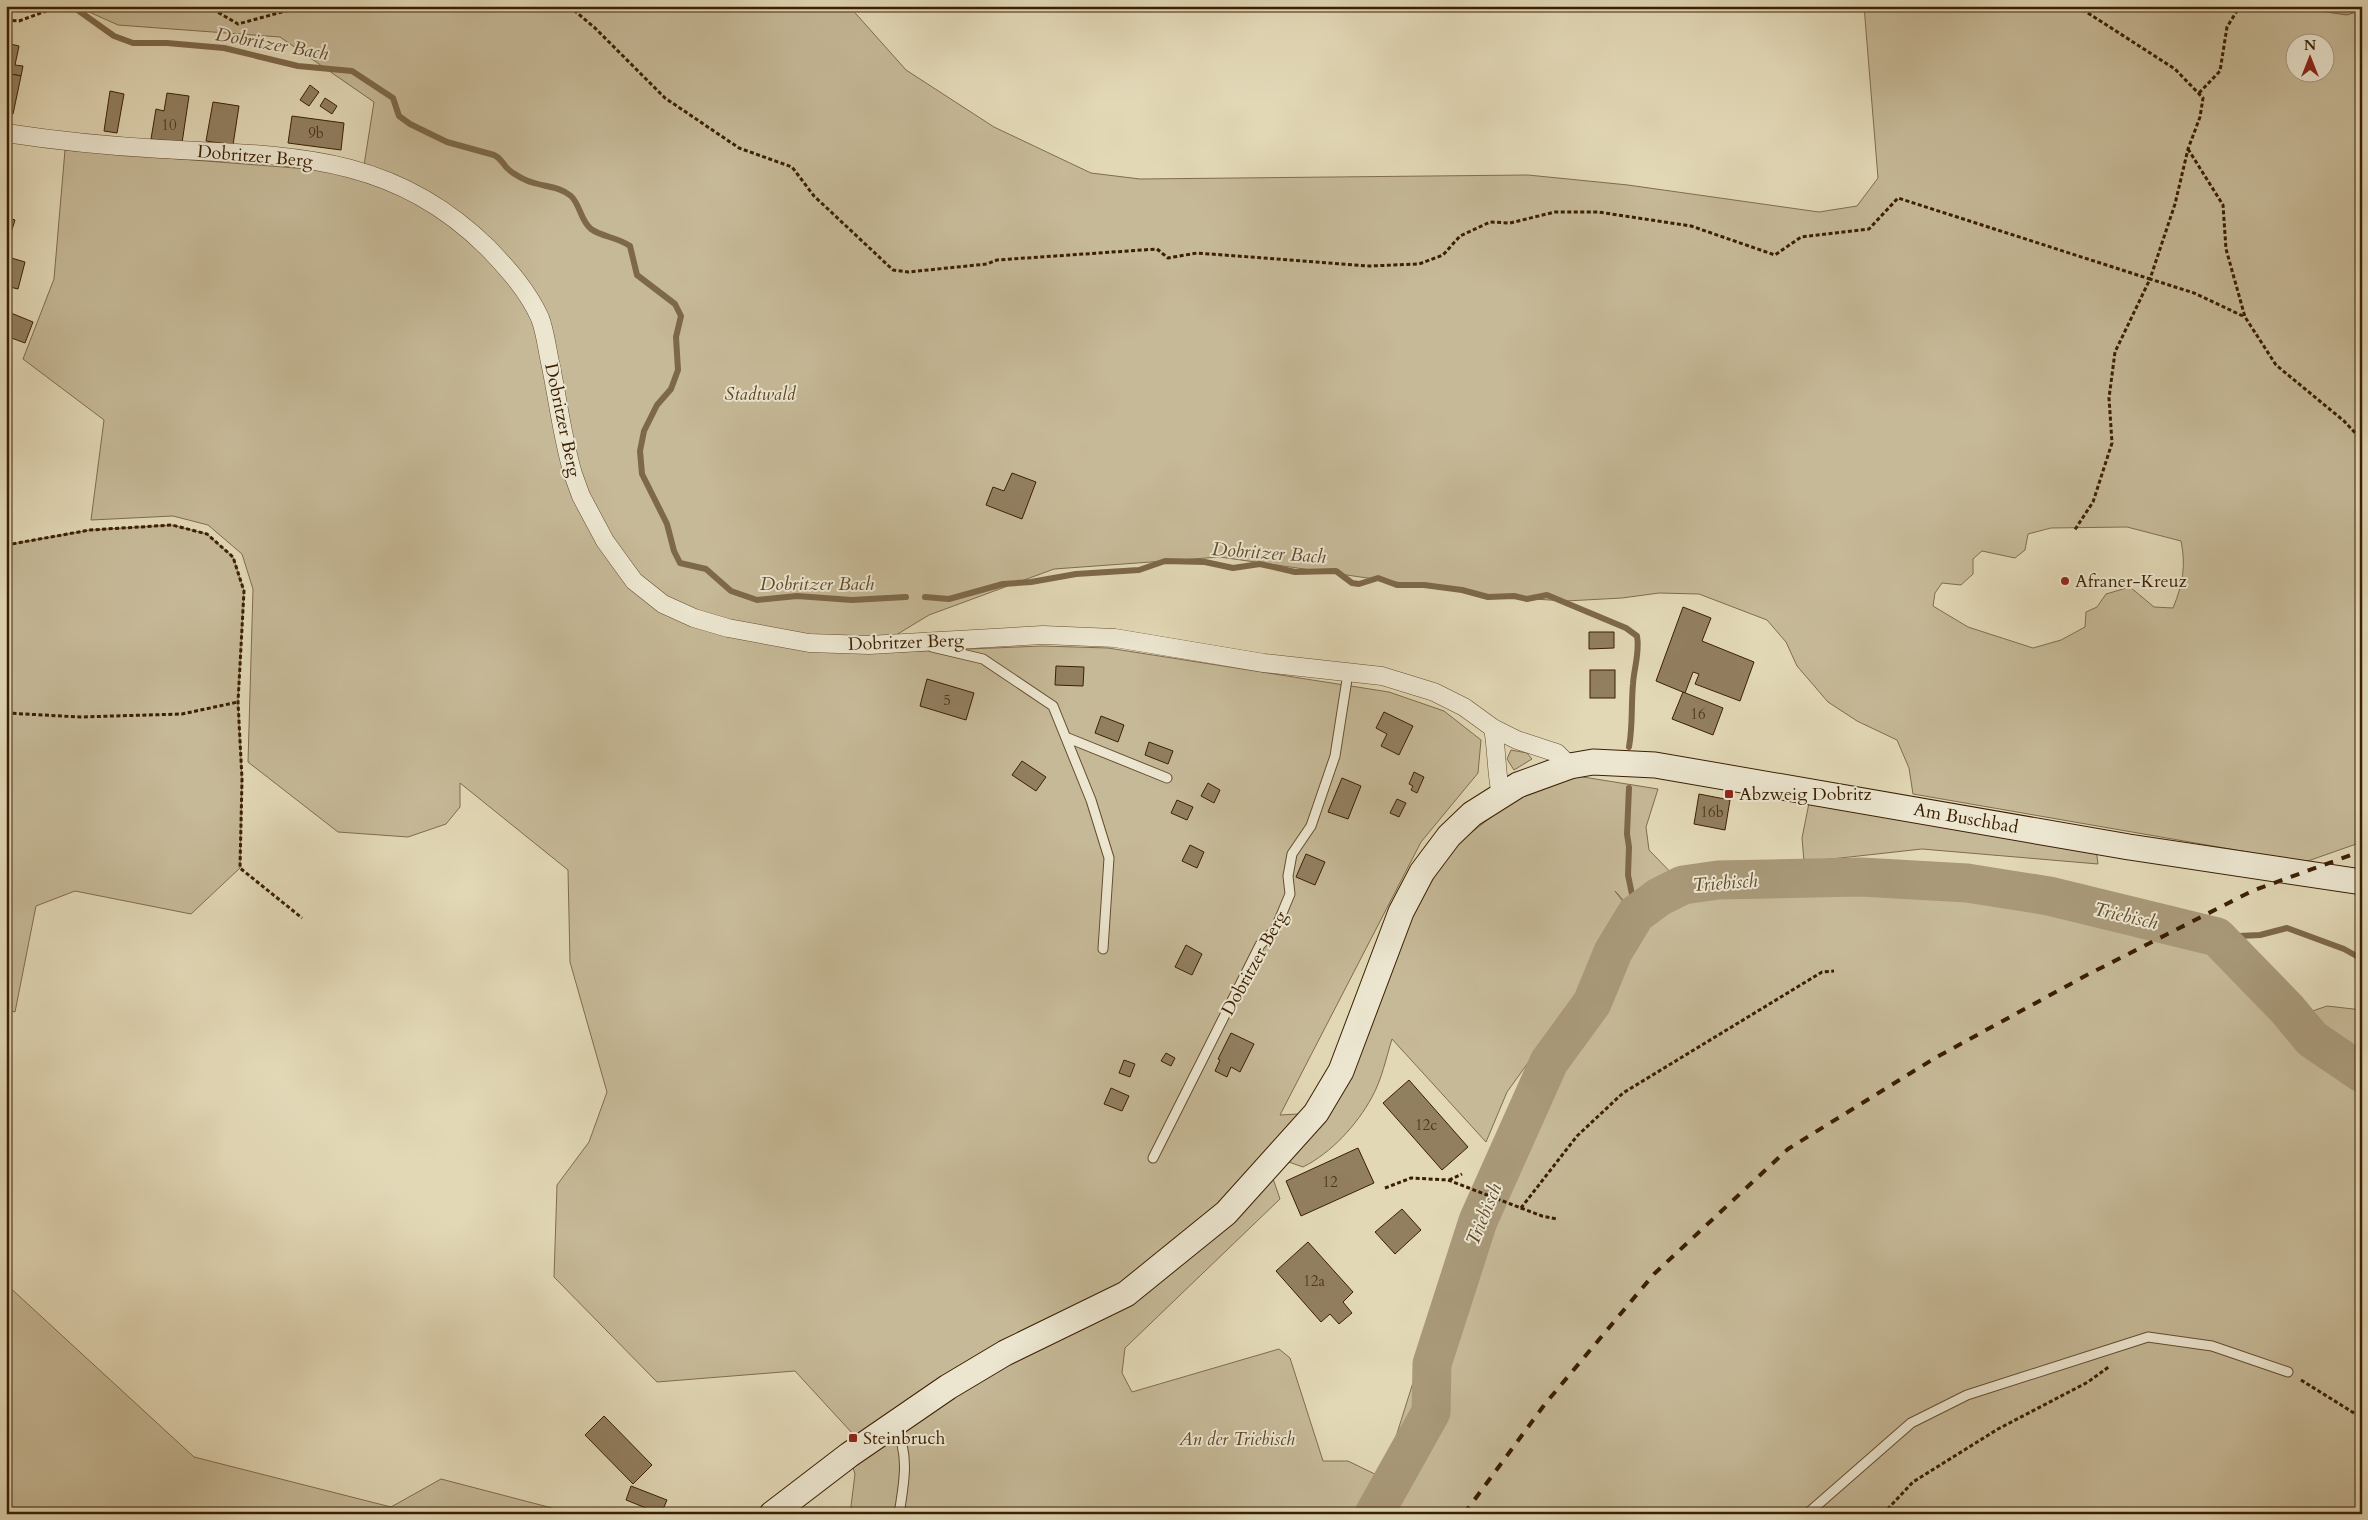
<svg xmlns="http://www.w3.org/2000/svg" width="2368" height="1520" viewBox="0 0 2368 1520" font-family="Cardo,serif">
	<rect width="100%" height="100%" fill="#e2d8b6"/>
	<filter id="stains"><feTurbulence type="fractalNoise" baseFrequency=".004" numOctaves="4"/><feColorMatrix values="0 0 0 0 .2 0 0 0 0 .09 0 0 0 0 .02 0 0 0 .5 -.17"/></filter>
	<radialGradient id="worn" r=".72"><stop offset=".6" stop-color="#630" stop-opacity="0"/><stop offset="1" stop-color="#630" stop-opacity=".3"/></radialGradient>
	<g fill="#c6b997" stroke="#806c4c" fill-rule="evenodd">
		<path d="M76,6H849L906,70L994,127L1091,173L1140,179L1528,175L1628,185L1819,212L1857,206L1878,178L1864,6H2318L2319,11L2347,14L2362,10V842L2305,862L1913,794L1909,768L1897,740L1857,721L1828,702L1797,666L1786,642L1767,620L1699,594L1659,593L1622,598L1566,601L1501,597L1220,557L1054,569L929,615L873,649L872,653L1042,646L1108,648L1389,692L1444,711L1481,740L1478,773L1421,842L1280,1115L1316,1113L1269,1167L1280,1199L1125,1348L1122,1373L1132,1392L1279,1349L1290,1358L1323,1461H1348L1383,1478L1416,1373L1432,1364L1478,1221L1549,1062L1592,1003L1613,952L1636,914L1615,891L1624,903L1611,921L1605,943L1579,992L1507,1092L1486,1142L1392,1039C1386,1058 1382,1079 1372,1097C1357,1125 1331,1153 1303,1167L1283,1160L1325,1114L1367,1037L1414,909L1453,847L1514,799L1577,776L1658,789L1646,827L1649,850L1683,885L1718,880L1861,877L1967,883L2049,896L2217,937L2287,1009L2298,1016L2327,1006L2362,1010V1514H899L904,1463L897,1514H850L855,1474L849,1455L864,1446L795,1371L657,1382L554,1277L557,1185L589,1142L607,1092L570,962L568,870L460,783V807L446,824L408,837L338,832L248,762L253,589L242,554L208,525L173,516L91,520L104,420L23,359L54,279L65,150L321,170L362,178L374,102L280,37L118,25ZM2296,42H2326V72H2296ZM2127,527L2181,541C2186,565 2183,584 2173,608L2154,607L2130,587L2106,594L2097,607L2086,612L2085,627L2061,640L2033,648L1968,627L1933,606L1935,593L1942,583L1961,585L1973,574V559L1982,551L2015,558L2025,550L2028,534L2051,528Z"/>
		<path d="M172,525L207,534L233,557L244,591L238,702L242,779L240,868L191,914L75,891L36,906L15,1012L6,1009V545L90,530Z"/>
		<path d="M1511,750L1527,753L1532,759L1514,770L1507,759Z"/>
		<path d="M1809,803L2096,849L2098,864L1922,849L1804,862L1802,838Z"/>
		<path d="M6,1284L194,1457L391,1507L441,1479L575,1514H6Z"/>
	</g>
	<path fill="#a99979" stroke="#7d6849" d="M2318,6H2362V10L2347,15L2319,11Z"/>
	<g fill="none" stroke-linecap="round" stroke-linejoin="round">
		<g stroke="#7d6849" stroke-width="6">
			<path d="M72,6L114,36L133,43H167L224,48L298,66L352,71L393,98L399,116L410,124L447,142L494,155C501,158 502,163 507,168C512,173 524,180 531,182C545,187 559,186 571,196C581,206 580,220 591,229C602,237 617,237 630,246L637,275L675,304L681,316L676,337L678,370L671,389L657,405L644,431L640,451L642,474L667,524L674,551L680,563L706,569L731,591L757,600L797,596L852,600L906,597"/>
			<path d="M925,597L949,599L1003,584L1031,582L1076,574L1139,570L1165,561L1205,562L1233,568L1260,564L1295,572L1336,571L1352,583L1359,584L1378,578L1397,585H1424L1462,590L1488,597L1514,596L1527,599L1547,595L1626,628L1637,636C1640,652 1634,668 1633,684C1631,705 1633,725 1629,747"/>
			<path d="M1629,788L1627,834L1629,847L1628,875L1636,914"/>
			<path d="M2217,937L2260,935L2287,928L2344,949L2362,959"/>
		</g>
		<path stroke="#a99979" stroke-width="39" d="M1374,1514L1431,1412L1432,1364L1478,1221L1549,1062L1592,1003L1613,952L1636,914L1659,897L1683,885L1718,880L1861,877L1967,883L2049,896L2217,937L2287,1009L2312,1039L2362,1073"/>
	</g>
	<g fill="#927f60" stroke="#3b1f02">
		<path d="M6,43L19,46L15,65L23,66L21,76L6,73Z"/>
		<path d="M6,73L21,76L13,114L6,112Z"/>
		<path d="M310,85L319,92L309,106L300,100Z"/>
		<path d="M110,91L124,94L117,133L104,131Z"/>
		<path d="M167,93L189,96L182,143L151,139L156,109L164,111Z"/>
		<path d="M325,98L337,106L332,114L320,106Z"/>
		<path d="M213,102L239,106L233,145L206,141Z"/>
		<path d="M292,116L344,123L341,150L288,143Z"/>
		<path d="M6,217L15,220L11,233L6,232Z"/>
		<path d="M8,257L25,262L18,289L6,286Z"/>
		<path d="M6,311L33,322L25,343L6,336Z"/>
		<path d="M1012,473L1036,482L1022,519L986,505L993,487L1004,491Z"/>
		<path d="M1683,607L1711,618L1702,641L1754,662L1740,701L1695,684L1699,674L1693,672L1685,693L1656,681Z"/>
		<path d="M1589,632H1614V648L1589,649Z"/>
		<path d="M1056,666L1084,667L1083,686L1055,685Z"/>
		<rect x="1590" y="670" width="25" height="28"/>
		<path d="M927,679L974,693L966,720L920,706Z"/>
		<path d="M1683,692L1723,708L1713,735L1672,719Z"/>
		<path d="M1384,712L1413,726L1399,755L1381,746L1387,734L1376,728Z"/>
		<path d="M1101,716L1124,725L1118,742L1095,733Z"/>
		<path d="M1149,742L1173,751L1168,764L1145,755Z"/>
		<path d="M1022,761L1046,777L1036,791L1012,775Z"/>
		<path d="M1414,772L1424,777L1417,793L1411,790L1413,786L1409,784Z"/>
		<path d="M1342,778L1361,786L1348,819L1328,812Z"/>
		<path d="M1208,783L1220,790L1214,803L1201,796Z"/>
		<path d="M1699,794L1730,800L1725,830L1694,824Z"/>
		<path d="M1397,799L1406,803L1399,817L1390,813Z"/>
		<path d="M1177,800L1193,807L1187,820L1171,813Z"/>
		<path d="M1190,845L1204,852L1197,868L1182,861Z"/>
		<path d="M1306,854L1325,862L1315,885L1296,877Z"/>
		<path d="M1186,945L1202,954L1192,975L1175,967Z"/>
		<path d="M1231,1033L1254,1044L1240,1072L1231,1067L1227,1077L1215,1071L1220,1060L1218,1059Z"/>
		<path d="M1166,1053L1175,1058L1171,1066L1161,1061Z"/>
		<path d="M1124,1060L1135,1064L1130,1077L1119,1073Z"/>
		<path d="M1409,1080L1468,1147L1442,1170L1383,1103Z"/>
		<path d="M1111,1088L1129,1096L1122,1111L1104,1104Z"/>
		<path d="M1358,1148L1374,1183L1301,1216L1286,1181Z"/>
		<path d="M1402,1209L1421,1230L1395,1254L1375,1232Z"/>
		<path d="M1308,1242L1353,1292L1343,1302L1352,1313L1339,1324L1330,1314L1321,1322L1276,1271Z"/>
		<path d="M604,1416L652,1465L633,1484L585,1435Z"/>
		<path d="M631,1486L667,1500L661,1514L626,1500Z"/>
	</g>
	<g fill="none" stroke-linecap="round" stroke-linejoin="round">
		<g stroke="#654d2f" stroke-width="11">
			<g id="service">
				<path d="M932,647L983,659L1053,706L1091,800L1109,858L1103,949"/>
				<path d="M1068,738L1167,778"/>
				<path d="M1153,1158L1260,945L1275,930L1290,894L1288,876L1292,854L1311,826L1335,756L1348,673"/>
				<path d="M895,1426C910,1454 904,1483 899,1514"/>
				<path d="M1807,1514L1911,1423L1967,1395L2148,1337L2212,1346L2288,1372"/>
			</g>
		</g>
		<g stroke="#654d2f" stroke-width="19">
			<g id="minor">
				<path d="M6,133C58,141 109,146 161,149C288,156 391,152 488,248C508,269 528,291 540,318C545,331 547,348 550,362C558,399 562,437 573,474L581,496L605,541L634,581L663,604L694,618L728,628L809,643L869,645L1043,635L1115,638L1264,663L1382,676L1434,692L1464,707L1493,728L1517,740L1557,753L1570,766"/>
				<path d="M1493,728C1497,750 1496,773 1501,795"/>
			</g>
		</g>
		<g stroke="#3b1f02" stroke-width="27">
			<path id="secondary" d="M772,1514L849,1455L948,1387L1005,1353L1126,1294L1226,1213L1316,1113L1341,1071L1401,912L1422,872L1449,836L1472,814L1518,785L1570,766L1593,762L1655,765L2129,847L2362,882"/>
		</g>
		<g stroke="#3b1f02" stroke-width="3" stroke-dasharray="4 2.5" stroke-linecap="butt">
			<path d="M207,6L238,24L304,6"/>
			<path d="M569,6L595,28L665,98L739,148L792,167L814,196L893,270L908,272L987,264L997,260L1157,249L1168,258L1197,253L1369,266L1419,264L1443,255L1460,236L1490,222L1510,223L1555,212H1598L1691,226L1775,255L1801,237L1869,229L1898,198L2150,279L2115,352L2109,398L2112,443L2093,502L2074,531"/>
			<path d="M2077,6L2175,69L2203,98L2200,117L2188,149L2175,204L2150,279L2194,293L2245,317"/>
			<path d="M6,20L19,21L60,6"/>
			<path d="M2199,93L2220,71L2227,27L2240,6"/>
			<path d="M2188,149L2223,205L2226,249L2245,317L2276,365L2344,421L2362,440"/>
			<path d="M6,545L90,530L172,525L207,534L233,557L244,591L238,702L242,779L240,868L302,918"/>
			<path d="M6,713L80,717L182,714L238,702"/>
			<path d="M1449,1180L1462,1174"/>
			<path d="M1385,1188L1411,1178L1448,1180L1521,1208L1577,1136L1623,1093L1822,972L1834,971"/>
			<path d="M1521,1208L1542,1216L1557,1219"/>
			<path d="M2301,1380L2362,1418"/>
			<path d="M1883,1514L1913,1482L1998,1429L2088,1382L2110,1366"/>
		</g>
		<use href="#service" stroke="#ece6d0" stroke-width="9"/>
		<use href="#minor" stroke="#ece6d0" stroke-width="18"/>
		<use href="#secondary" stroke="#ece6d0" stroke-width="25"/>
		<path stroke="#3b1f02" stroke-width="4" stroke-dasharray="9 9" stroke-linecap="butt" d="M1464,1514L1545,1404L1654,1274L1788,1149L1935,1058L2085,976L2252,891L2362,851"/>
	</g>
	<g fill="#8f2418" stroke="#ece6d0" stroke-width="2">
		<circle cx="2065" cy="581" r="5"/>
		<rect x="1724" y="789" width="10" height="10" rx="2.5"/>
		<rect x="848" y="1433" width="10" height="10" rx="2.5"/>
	</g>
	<g text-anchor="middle" stroke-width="4" stroke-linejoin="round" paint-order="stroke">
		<g font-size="15" fill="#51371a">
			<text x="169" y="130">10</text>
			<text x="316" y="138">9b</text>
			<text x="947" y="705">5</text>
			<text x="1698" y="719">16</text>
			<text x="1712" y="817">16b</text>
			<text x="1426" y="1130">12c</text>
			<text x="1330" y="1187">12</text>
			<text x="1314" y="1286">12a</text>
		</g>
		<g font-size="18" fill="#3b1f02" stroke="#ece6d0">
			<text transform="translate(255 156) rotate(5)" y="6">Dobritzer Berg</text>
			<text transform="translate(563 420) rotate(78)" y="6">Dobritzer Berg</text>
			<text transform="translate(906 642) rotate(-2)" y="6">Dobritzer Berg</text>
			<text transform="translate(1966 818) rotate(10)" y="6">Am Buschbad</text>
			<text transform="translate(1254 963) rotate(-61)" y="6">Dobritzer Berg</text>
		</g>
		<g font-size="18" font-style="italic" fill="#5e4627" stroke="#ece6d0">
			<text x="760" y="400">Stadtwald</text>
			<text x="1237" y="1445">An der Triebisch</text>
		</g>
		<g font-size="18" fill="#3b1f02" stroke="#ece6d0" text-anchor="start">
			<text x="2075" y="587">Afraner-Kreuz</text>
			<text x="1739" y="800">Abzweig Dobritz</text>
			<text x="863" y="1444">Steinbruch</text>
		</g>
		<g font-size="19" font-style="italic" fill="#624a2c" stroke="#ece6d0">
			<text transform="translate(272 43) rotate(10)" y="7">Dobritzer Bach</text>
			<text transform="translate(1269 552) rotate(4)" y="7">Dobritzer Bach</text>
			<text x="817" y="590">Dobritzer Bach</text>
			<text transform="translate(1725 882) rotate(-4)" y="7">Triebisch</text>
			<text transform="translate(2126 915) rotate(13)" y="7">Triebisch</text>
			<text transform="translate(1483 1214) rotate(-68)" y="7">Triebisch</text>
		</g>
	</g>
	<rect width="2368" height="1520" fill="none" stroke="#e2d8b6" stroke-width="25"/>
	<rect x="8" y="8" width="2353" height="1505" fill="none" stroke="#3b1f02" stroke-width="2.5"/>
	<rect x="12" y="12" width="2343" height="1495" fill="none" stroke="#3b1f02"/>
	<g transform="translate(2310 58)"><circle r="24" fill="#ece6d0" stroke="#a5967e"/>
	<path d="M0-4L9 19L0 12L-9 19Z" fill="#8f2418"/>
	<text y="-8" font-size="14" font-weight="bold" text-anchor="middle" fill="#3b1f02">N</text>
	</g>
	<rect width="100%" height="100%" filter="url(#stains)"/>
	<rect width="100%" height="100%" fill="url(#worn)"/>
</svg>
